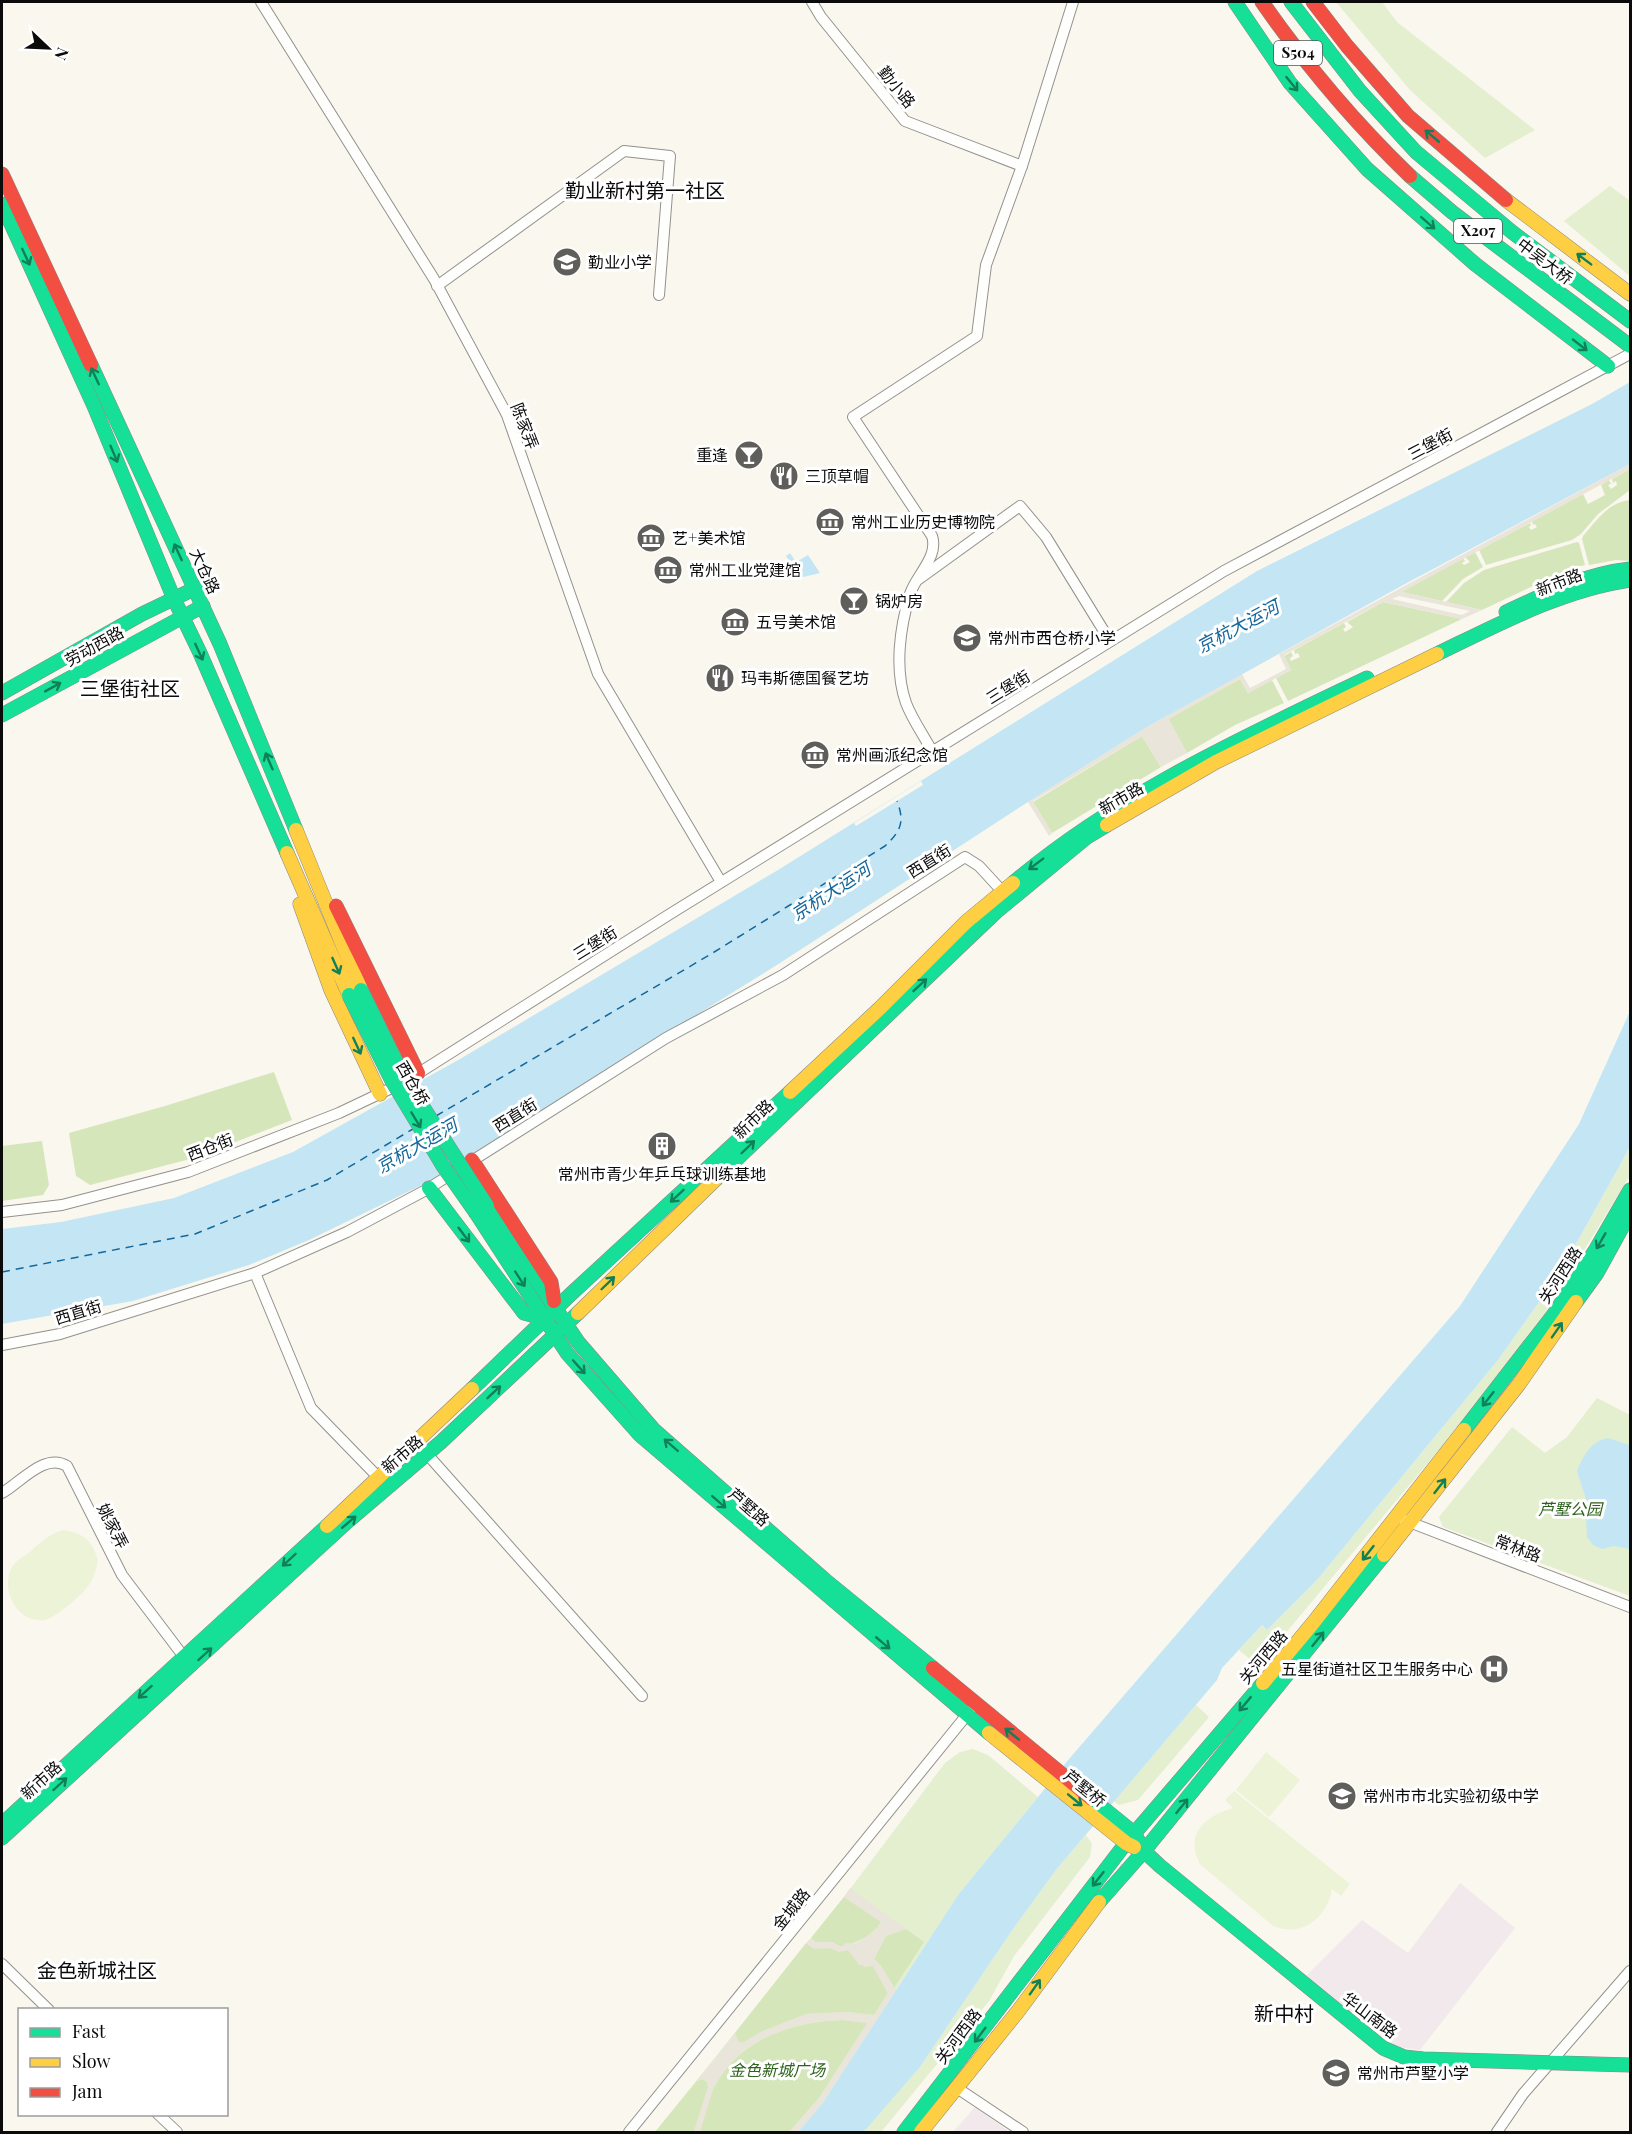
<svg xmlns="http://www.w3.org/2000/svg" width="1632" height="2134" viewBox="0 0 1632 2134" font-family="'Playfair Display','Noto Sans SC',serif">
	<rect width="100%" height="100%" fill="#faf7ee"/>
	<g fill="#f1e9ec">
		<path d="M1460,1883L1515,1928L1420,2050L1397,2047L1305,1977L1362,1920L1408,1953Z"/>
		<path d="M975,2107L1010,2132H953Z"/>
	</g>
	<g fill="#e3efce">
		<path d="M1336,2H1382L1397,22L1535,130L1485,158L1410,90Z"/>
		<path d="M1610,186L1630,201V276L1564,221Z"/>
		<path d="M1630,1147V1176L1545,1313L1442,1446L1258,1666L1239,1650L1262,1625L1267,1630L1317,1580L1498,1360L1561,1271Z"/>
		<path d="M1597,1398L1630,1415V1596L1443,1527L1439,1517L1512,1427L1545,1453L1567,1437Z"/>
		<path d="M1196,1705L1209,1717L1138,1800L1119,1805L1114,1801Z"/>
		<path d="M973,1749L988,1755L1038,1797L958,1895L822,2104L798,2132H655L844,1897L945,1763L960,1752Z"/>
		<path d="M1086,1835L1092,1844L1090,1857L1014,1956L989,2001L881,2132H863L920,2067L1011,1932L1056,1870Z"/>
	</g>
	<g fill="#d5e6bb">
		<path d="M1630,469V490L1598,514L1581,534L1572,540L1486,565L1479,550L1530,523L1531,525L1529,527L1531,530L1537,527L1535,524L1533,525L1532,521L1583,494L1588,504L1605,495L1601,485L1609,480L1611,484L1608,485L1611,489L1617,485L1616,481L1613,483L1612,479Z"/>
		<path d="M1630,500V561L1616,560L1589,565L1582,539L1583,536C1597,520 1609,502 1630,500Z"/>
		<path d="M1577,542L1579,543L1585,565L1571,568L1482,610L1446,602L1464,583L1484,570Z"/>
		<path d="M1475,552L1483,567L1463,579L1442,601L1401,592L1463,558L1465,561L1462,563L1464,565L1470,562L1465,557Z"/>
		<path d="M1383,602L1462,619L1288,701L1276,678L1291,670L1284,656L1291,652L1293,656L1290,658L1291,661L1300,657L1298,653L1295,654L1294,650L1344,623L1346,627L1343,629L1345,632L1353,627L1347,622Z"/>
		<path d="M1240,679L1248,693L1272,680L1284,703L1235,725L1187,753L1168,719Z"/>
		<path d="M1142,736L1161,767L1052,833L1033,802Z"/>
		<path d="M274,1072L292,1120L194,1158L90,1185L76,1176L69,1133L165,1106Z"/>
		<path d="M42,1141L49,1185L43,1195L2,1201V1146Z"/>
		<path d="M844,1897L881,1922C871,1937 857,1942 841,1947L832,1942H815L811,1938Z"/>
		<path d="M906,1929L924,1942L894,1988L881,1966L874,1959L886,1936Z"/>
		<path d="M806,1943C815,1949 817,1948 827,1948C835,1948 837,1953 848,1950L865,1967L873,1966L888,1993L874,2015L847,2012L806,2014L763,2031L742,2043L738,2041L735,2033Z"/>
		<path d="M843,2020L868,2023L819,2098L789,2132H700C704,2117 708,2098 716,2084C742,2038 792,2022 843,2020Z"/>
		<path d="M702,2079L707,2082L708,2087L694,2132H655L697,2081Z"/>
	</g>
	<g fill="#edf3d7">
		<path d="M64,1530C86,1535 91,1539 98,1560C96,1569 94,1579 88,1586C82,1595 54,1619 44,1620C16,1623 0,1589 12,1567C16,1561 24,1556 30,1552C41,1542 50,1533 64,1530Z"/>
		<path d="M1266,1752L1300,1780L1269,1817L1236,1790Z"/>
		<path d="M1234,1791L1350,1884L1341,1896L1332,1889C1327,1918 1302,1938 1273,1926L1200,1864C1184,1834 1205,1816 1233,1808L1225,1800Z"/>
	</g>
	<g fill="#eae5da" fill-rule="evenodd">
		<path d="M1630,464V469L1402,592L1482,610L1462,619L1383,602L1284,655L1291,670L1248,693L1240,679L1169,719L1187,753L1161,767L1142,736L1033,801L1052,833L1049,836L1028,802L1147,727L1242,674L1250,688L1286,669L1279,654ZM1399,596L1470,611L1462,615L1392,599Z"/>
		<path d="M850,1888L906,1929L886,1936L874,1959L881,1966L896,1990L822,2104L798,2132H789L819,2098L867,2023L843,2020L821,2021L794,2026L766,2037L743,2050L727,2067L714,2086L700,2132H694L708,2087L707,2082L703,2079L697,2081L735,2033L738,2041L742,2043L763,2031L806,2014L847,2012L874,2015L888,1993L873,1966L859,1965L848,1950L839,1952L830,1948L814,1949L806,1943L811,1938L815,1942H832L841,1947L846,1943L856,1944L875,1931L881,1922L844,1897Z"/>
	</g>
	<g fill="#c4e6f4">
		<path d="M1630,382V464L1405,584L1147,727L1028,802L780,963L428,1182L309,1240L249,1265L133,1301L2,1324V1229L61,1222L174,1198L293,1152L460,1059L778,870L1257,571L1592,404Z"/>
		<path d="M790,553L796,562L808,555L820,573L799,578L786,556Z"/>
		<path d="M1630,1011V1147L1561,1271L1498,1360L1400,1479L1317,1580L1267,1630L1262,1625L1222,1668L1217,1680L1056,1870L1011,1932L920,2067L868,2127L863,2132H798L822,2104L958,1895L1069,1759L1460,1306L1579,1124Z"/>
		<path d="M1608,1438L1630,1445V1549L1614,1546L1602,1549L1593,1545L1587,1537L1585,1496L1577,1471C1583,1456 1591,1441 1608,1438Z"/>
	</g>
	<path fill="#faf7ee" d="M921,781L923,785L856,826L854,823Z"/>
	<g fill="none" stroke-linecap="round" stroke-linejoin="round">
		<g stroke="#14679c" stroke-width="1.5" stroke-dasharray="8 6" stroke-linecap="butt">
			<path d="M436,1116L711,954L885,846C901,831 905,822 897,801"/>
			<path d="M2,1272L195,1234L327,1180L413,1129"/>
		</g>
		<g stroke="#93918d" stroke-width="12">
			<g id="street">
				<path d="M261,2L434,279L507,415L598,674L721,882"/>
				<path d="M812,2L821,17L905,121L1022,166"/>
				<path d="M437,286L624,151L670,156L659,295"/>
				<path d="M919,579L1020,506L1046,537L1110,641"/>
				<path d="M932,751C924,736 912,719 906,703C894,669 900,627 910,594C916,575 939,557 932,536L853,417L977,336L986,265L1022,166L1073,2"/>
				<path d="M414,1076L670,914L1224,571L1630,354"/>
				<path d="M2,1212L62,1205L188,1172L339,1113L400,1084"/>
				<path d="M255,1273L311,1408L379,1478"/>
				<path d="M2,1345L60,1334L255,1273L347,1232L426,1190L666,1038L783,975L965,857L979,866L1002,891"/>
				<path d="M427,1454L642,1696"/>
				<path d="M2,1493C20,1483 45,1452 67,1466L122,1575L184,1657"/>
				<path d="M1404,1520L1630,1607"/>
				<path d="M2,1964L49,2010"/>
				<path d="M957,2088L1023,2132"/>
				<path d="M158,2114L177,2132"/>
				<path d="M629,2132L970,1711"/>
				<path d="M1497,2132L1523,2094L1630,1971"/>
			</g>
		</g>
		<g stroke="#898884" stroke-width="15">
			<g id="fast">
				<path d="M1235,2L1290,83L1367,169L1475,264L1608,366"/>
				<path d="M1291,2L1360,91L1416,152L1512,232L1630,321"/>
				<path d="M1410,176L1452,212L1630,346"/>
				<path d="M2,204L94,406L174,599L200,653L287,853"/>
				<path d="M91,365L220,644L296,830"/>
				<path d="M1506,612C1547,593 1585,574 1630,569"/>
				<path d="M1437,654C1499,624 1562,590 1630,580"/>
				<path d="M2,693L142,614L196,588"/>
				<path d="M2,715L203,606"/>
				<path d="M1013,883C1118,794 1244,737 1367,678"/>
				<path d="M716,1179L996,912L1087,837L1107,825"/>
				<path d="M429,1188L524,1313L546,1319"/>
				<path d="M487,1206L578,1342L654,1430L825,1580L933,1668"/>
				<path d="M476,1213L567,1353L640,1435L989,1733"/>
				<path d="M1576,1302L1597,1273L1630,1213"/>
				<path d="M472,1389L572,1293L790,1092"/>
				<path d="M1464,1430L1554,1314L1596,1249L1630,1190"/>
				<path d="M1092,1799L1134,1833L1144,1851L1160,1866L1383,2048L1404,2057L1423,2059L1630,2065"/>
				<path d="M2,1824L327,1526"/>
				<path d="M2,1838L347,1522L441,1442L578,1313"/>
				<path d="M1099,1902L1144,1851L1384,1555"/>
				<path d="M904,2132L1126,1843L1263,1683"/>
			</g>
		</g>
		<g stroke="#898884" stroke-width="15">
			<g id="slow">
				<path d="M1506,200L1630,294"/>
				<path d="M1107,825L1216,762L1437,654"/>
				<path d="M296,830L361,990"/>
				<path d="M287,853L349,995"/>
				<path d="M300,904L331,990L380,1094"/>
				<path d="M790,1092L879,1009L966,922L1013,883"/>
				<path d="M578,1313L716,1179"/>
				<path d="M327,1526L472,1389"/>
				<path d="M1384,1555L1519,1384L1576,1302"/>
				<path d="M1263,1683L1313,1623L1464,1430"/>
				<path d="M989,1733L1126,1843L1134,1847"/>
				<path d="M921,2132L1019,2010L1099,1902"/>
			</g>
		</g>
		<g stroke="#898884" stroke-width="15">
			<g id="jam">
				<path d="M1262,2C1306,65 1355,123 1410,176"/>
				<path d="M1313,2L1347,46L1408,116L1506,200"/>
				<path d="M2,174L91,365"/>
				<path d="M336,906L418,1073"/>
				<path d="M472,1160L551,1282L554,1301"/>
				<path d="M933,1668L1092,1799"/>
			</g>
		</g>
		<use href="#street" stroke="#fefefc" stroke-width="10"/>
		<use href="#fast" stroke="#16e098" stroke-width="14"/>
		<use href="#slow" stroke="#ffcf43" stroke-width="14"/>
		<use href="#jam" stroke="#f24e42" stroke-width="14"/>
		<g stroke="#898884" stroke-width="15" stroke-linecap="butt">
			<g id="fast-bridge">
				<path d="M361,990L403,1076L487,1206"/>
				<path d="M349,995L392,1081L443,1166L476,1213"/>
			</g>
		</g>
		<use href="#fast-bridge" stroke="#16e098" stroke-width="14"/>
	</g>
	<defs><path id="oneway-shaft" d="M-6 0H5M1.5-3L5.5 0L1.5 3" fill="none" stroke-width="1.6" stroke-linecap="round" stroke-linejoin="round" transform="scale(1.5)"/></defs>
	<g stroke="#118059">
		<use href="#oneway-shaft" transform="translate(1292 84) rotate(51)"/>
		<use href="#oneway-shaft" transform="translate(1432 136) rotate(-140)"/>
		<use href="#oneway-shaft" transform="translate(1428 223) rotate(41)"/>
		<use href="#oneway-shaft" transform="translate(26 257) rotate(65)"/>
		<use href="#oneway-shaft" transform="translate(1584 259) rotate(-143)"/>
		<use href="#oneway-shaft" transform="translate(1580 345) rotate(38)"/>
		<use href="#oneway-shaft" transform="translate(95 376) rotate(-115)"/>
		<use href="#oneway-shaft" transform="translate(114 454) rotate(67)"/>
		<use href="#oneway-shaft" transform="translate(178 552) rotate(-115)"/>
		<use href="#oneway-shaft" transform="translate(199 652) rotate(65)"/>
		<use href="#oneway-shaft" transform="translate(53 687) rotate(-29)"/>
		<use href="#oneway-shaft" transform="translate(269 761) rotate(-113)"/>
		<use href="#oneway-shaft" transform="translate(1036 864) rotate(143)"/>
		<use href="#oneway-shaft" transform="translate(336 966) rotate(66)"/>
		<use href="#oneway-shaft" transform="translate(920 985) rotate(-43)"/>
		<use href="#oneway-shaft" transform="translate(357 1046) rotate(65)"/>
		<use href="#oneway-shaft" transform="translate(416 1120) rotate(59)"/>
		<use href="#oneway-shaft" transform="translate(748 1147) rotate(-44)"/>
		<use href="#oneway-shaft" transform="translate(677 1196) rotate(137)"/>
		<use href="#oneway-shaft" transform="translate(464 1235) rotate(53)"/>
		<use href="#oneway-shaft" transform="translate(1601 1241) rotate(120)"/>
		<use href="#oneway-shaft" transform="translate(520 1279) rotate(57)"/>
		<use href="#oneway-shaft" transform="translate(608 1283) rotate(-44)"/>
		<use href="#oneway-shaft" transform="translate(1557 1330) rotate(-55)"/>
		<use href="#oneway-shaft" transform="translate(579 1367) rotate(48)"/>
		<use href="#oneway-shaft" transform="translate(494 1392) rotate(-43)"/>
		<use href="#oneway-shaft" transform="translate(1488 1399) rotate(128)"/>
		<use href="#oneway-shaft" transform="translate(671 1445) rotate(-139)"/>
		<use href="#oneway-shaft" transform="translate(1440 1486) rotate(-52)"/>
		<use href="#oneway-shaft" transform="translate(719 1502) rotate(41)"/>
		<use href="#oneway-shaft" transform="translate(349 1522) rotate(-40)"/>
		<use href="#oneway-shaft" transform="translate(1368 1553) rotate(128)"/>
		<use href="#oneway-shaft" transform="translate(289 1560) rotate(137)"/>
		<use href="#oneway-shaft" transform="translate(1318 1639) rotate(-51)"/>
		<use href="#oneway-shaft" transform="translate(883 1643) rotate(40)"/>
		<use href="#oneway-shaft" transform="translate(205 1654) rotate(-42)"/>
		<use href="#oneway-shaft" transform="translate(145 1692) rotate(138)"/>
		<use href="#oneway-shaft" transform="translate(1245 1704) rotate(130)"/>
		<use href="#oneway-shaft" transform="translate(1012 1734) rotate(-141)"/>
		<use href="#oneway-shaft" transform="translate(60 1784) rotate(-42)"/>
		<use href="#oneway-shaft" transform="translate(1075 1800) rotate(39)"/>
		<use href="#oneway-shaft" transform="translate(1182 1806) rotate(-51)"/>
		<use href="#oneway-shaft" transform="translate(1098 1879) rotate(128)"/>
		<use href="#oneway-shaft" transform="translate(1035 1987) rotate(-55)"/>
		<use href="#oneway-shaft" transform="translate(980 2035) rotate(127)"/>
	</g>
	<defs>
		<g id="school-disc" transform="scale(1.5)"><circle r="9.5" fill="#5f5e5a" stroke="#fff"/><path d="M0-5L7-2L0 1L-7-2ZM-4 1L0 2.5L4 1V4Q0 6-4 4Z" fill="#fff"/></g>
		<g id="bar-disc" transform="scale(1.5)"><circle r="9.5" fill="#5f5e5a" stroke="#fff"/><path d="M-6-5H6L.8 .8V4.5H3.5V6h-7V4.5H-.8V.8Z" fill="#fff"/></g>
		<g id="restaurant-disc" transform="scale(1.5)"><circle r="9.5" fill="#5f5e5a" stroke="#fff"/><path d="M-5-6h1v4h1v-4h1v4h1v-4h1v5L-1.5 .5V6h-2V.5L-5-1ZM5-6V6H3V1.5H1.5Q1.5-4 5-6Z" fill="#fff"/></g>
		<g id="museum-disc" transform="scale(1.5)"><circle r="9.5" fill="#5f5e5a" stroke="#fff"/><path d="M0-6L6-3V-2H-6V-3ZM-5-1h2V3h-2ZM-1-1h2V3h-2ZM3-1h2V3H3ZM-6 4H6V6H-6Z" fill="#fff"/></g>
		<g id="building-disc" transform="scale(1.5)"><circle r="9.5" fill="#5f5e5a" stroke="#fff"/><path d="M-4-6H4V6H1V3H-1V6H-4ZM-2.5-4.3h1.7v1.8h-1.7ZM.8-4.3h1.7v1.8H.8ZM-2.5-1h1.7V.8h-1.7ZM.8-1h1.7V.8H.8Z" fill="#fff"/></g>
		<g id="hospital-disc" transform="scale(1.5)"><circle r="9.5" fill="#5f5e5a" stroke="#fff"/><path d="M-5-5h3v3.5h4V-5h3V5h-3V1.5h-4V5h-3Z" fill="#fff"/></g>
	</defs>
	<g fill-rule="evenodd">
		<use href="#school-disc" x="567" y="262"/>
		<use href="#bar-disc" x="749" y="455"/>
		<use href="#restaurant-disc" x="784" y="476"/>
		<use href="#museum-disc" x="830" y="522"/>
		<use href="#museum-disc" x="651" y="538"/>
		<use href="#museum-disc" x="668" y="570"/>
		<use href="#bar-disc" x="854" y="601"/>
		<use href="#museum-disc" x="735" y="622"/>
		<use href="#school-disc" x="967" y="638"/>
		<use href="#restaurant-disc" x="720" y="678"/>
		<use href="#museum-disc" x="815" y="755"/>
		<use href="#building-disc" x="662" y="1146"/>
		<use href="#hospital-disc" x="1494" y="1669"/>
		<use href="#school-disc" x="1342" y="1796"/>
		<use href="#school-disc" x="1336" y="2073"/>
	</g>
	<g text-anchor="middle" stroke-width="6" stroke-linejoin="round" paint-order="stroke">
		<g fill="#fff" stroke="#545454" stroke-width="1.5">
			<rect x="1274" y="41" width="48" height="24" rx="4.5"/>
			<rect x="1454" y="219" width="48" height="24" rx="4.5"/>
		</g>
		<g font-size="15" font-weight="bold" fill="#0b0b0b">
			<text x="1298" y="58">S504</text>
			<text x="1478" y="236">X207</text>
		</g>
		<g font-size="16" fill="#0b0b0b" stroke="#fff">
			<text transform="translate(897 87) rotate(51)" y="6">勤小路</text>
			<text transform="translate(1545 261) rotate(37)" y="6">中吴大桥</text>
			<text transform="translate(525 426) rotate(69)" y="6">陈家弄</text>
			<text transform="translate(1430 444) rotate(-28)" y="6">三堡街</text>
			<text transform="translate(205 571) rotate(65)" y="6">大仓路</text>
			<text transform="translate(1559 582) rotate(-21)" y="6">新市路</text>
			<text transform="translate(94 646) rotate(-29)" y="6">劳动西路</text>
			<text transform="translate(1008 687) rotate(-32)" y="6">三堡街</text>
			<text transform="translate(1121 798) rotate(-30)" y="6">新市路</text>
			<text transform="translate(929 861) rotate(-32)" y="6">西直街</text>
			<text transform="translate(595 943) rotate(-32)" y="6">三堡街</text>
			<text transform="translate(413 1083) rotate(60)" y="6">西仓桥</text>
			<text transform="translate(515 1115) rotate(-32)" y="6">西直街</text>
			<text transform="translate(753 1119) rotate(-44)" y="6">新市路</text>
			<text transform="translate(210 1147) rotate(-21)" y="6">西仓街</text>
			<text transform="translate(1560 1275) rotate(-57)" y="6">关河西路</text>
			<text transform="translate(78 1312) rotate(-17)" y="6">西直街</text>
			<text transform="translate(402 1454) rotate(-41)" y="6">新市路</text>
			<text transform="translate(749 1507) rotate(41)" y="6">芦墅路</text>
			<text transform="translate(113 1526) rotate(63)" y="6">姚家弄</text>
			<text transform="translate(1518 1548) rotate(21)" y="6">常林路</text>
			<text transform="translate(1263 1657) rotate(-50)" y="6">关河西路</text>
			<text transform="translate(41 1780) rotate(-42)" y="6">新市路</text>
			<text transform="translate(1085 1788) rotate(39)" y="6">芦墅桥</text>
			<text transform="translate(791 1909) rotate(-51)" y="6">金城路</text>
			<text transform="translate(1370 2015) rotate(37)" y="6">华山南路</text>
			<text transform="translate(958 2036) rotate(-53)" y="6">关河西路</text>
		</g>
		<g font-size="16" fill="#0b0b0b" stroke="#fff" text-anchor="start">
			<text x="588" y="268">勤业小学</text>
			<text x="728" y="461" text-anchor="end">重逢</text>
			<text x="805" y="482">三顶草帽</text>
			<text x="851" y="528">常州工业历史博物院</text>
			<text x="672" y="544">艺+美术馆</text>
			<text x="689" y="576">常州工业党建馆</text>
			<text x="875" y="607">锅炉房</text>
			<text x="756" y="628">五号美术馆</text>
			<text x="988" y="644">常州市西仓桥小学</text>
			<text x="741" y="684">玛韦斯德国餐艺坊</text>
			<text x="836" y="761">常州画派纪念馆</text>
			<text x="662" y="1180" text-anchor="middle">常州市青少年乒乓球训练基地</text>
			<text x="1473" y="1675" text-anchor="end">五星街道社区卫生服务中心</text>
			<text x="1363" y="1802">常州市市北实验初级中学</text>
			<text x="1357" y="2079">常州市芦墅小学</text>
		</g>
		<g font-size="16" font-style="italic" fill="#2d621c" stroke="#fff">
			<text x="1570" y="1515">芦墅公园</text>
			<text x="777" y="2076">金色新城广场</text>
		</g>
		<g font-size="18" font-style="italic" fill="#14679c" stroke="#fff">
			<text transform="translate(1238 627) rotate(-28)" y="6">京杭大运河</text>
			<text transform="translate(831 892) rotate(-33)" y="6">京杭大运河</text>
			<text transform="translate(417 1146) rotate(-30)" y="6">京杭大运河</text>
		</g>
		<g font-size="20" fill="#0b0b0b" stroke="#fff">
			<text x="645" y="198">勤业新村第一社区</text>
			<text x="130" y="696">三堡街社区</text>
			<text x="97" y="1978">金色新城社区</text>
			<text x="1284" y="2021">新中村</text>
		</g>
	</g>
	<rect width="1632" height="2134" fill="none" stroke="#0b0b0b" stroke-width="6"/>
	<rect x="18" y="2008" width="210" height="108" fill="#ffffff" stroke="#9d9d9d" stroke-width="1.5"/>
	<rect x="30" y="2028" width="30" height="9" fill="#16e098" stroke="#9d9d9d" stroke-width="1.5"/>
	<text x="72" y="2038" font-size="18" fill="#0b0b0b">Fast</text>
	<rect x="30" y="2058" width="30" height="9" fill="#ffcf43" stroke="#9d9d9d" stroke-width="1.5"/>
	<text x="72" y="2068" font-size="18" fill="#0b0b0b">Slow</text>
	<rect x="30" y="2088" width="30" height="9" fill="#f24e42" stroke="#9d9d9d" stroke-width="1.5"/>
	<text x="72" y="2098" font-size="18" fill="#0b0b0b">Jam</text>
	<g transform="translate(48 48) rotate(113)" stroke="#ffffff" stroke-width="4.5" paint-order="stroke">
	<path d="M0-4.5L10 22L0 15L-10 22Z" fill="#0b0b0b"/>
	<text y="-9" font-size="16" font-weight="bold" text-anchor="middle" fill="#0b0b0b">N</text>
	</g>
</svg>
